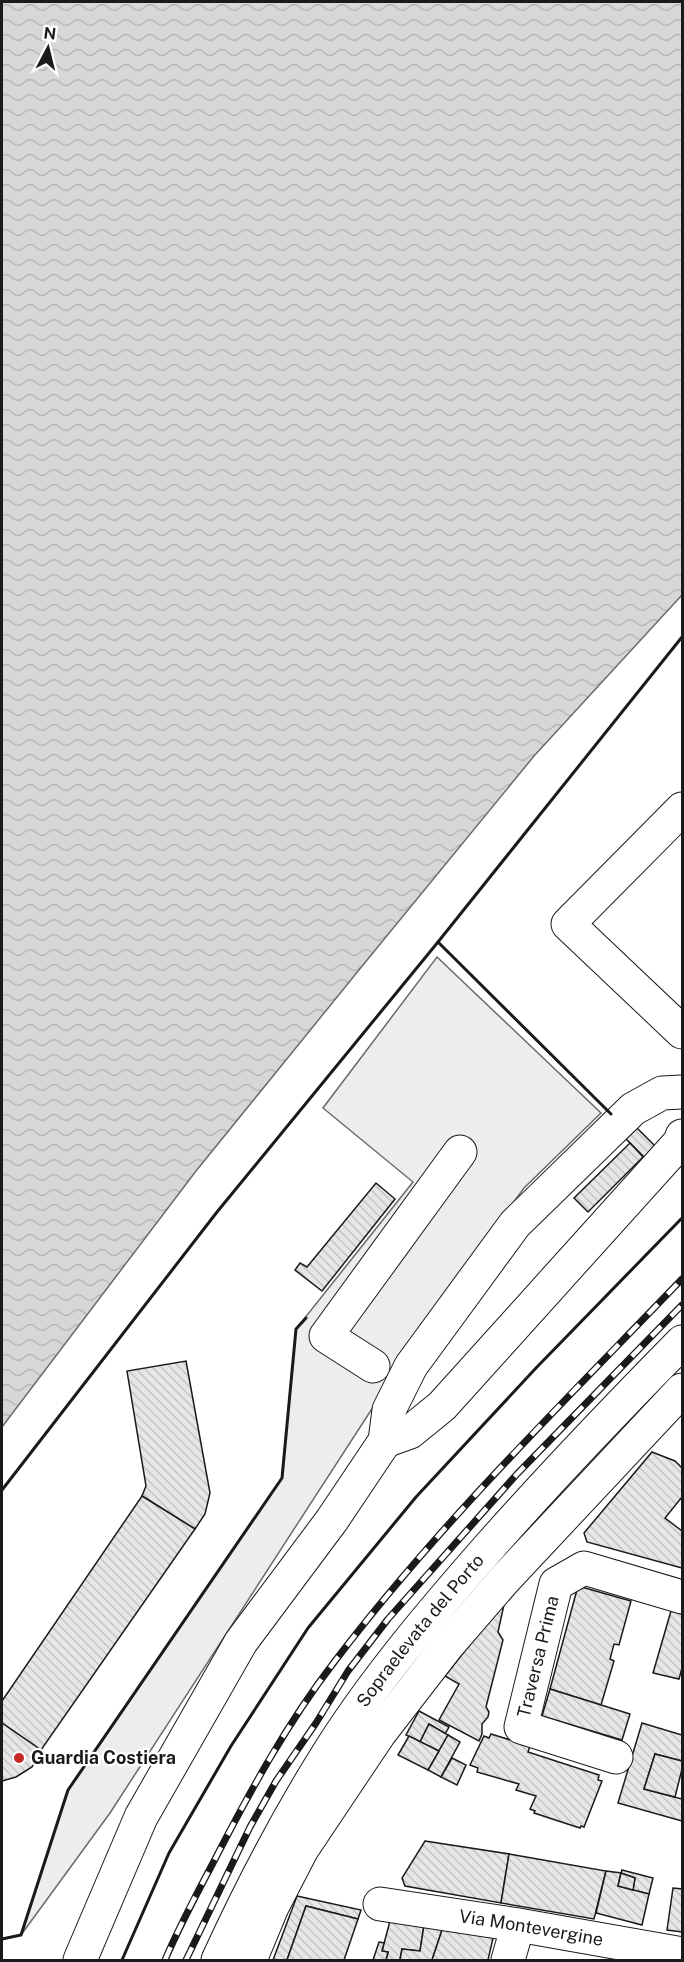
<svg xmlns="http://www.w3.org/2000/svg" width="684" height="1962" viewBox="0 0 684 1962" font-family="'Public Sans',sans-serif">
	<defs>
		<pattern id="water-waves" width="16" height="10" patternUnits="userSpaceOnUse" patternTransform="scale(1.5)"><rect width="16" height="10" fill="#d7d7d7"/><path d="M0 5q4-4 8 0t8 0" fill="none" stroke="#b8b8b8"/></pattern>
		<pattern id="building-back-hatch" width="6" height="6" patternUnits="userSpaceOnUse" patternTransform="scale(1.5)"><rect width="6" height="6" fill="#e6e6e6"/><path d="M-1 5l2 2M0 0l6 6M5-1l2 2" fill="none" stroke="#c5c5c5"/></pattern>
	</defs>
	<rect width="100%" height="100%" fill="#fff"/>
	<path fill="#ededed" stroke="#6a6a6a" stroke-width="1.5" d="M437,957L601,1113L524,1188L449,1290L110,1813L21,1935L68,1790L282,1478L296,1329L413,1182L323,1108Z"/>
	<path fill="url(#water-waves)" stroke="#6a6a6a" stroke-width="1.5" d="M2,2H682V595L534,756L363,965L196,1171L2,1427Z"/>
	<g fill="url(#building-back-hatch)" stroke="#1a1a1a" stroke-width="1.5">
		<path d="M637,1128L659,1150L648,1161L626,1139Z"/>
		<path d="M630,1143L643,1157L588,1212L574,1198Z"/>
		<path d="M376,1183L395,1199L322,1291L295,1270L300,1263L307,1267Z"/>
		<path d="M186,1361L210,1493L205,1514L195,1529L142,1496L146,1486L127,1371Z"/>
		<path d="M652,1452L675,1461L682,1468V1497L665,1518L682,1531V1568L587,1542L584,1533Z"/>
		<path d="M142,1496L195,1529L41,1750L2,1723V1701Z"/>
		<path d="M578,1586L631,1601L619,1645L614,1644L610,1659L614,1661L601,1705L550,1689Z"/>
		<path d="M505,1600L498,1632L503,1640L486,1707L489,1712L488,1717L482,1724V1734L479,1741L439,1720L459,1684L445,1676Z"/>
		<path d="M671,1611L682,1614V1668L679,1679L653,1673Z"/>
		<path d="M550,1689L630,1714L622,1740L542,1716Z"/>
		<path d="M419,1711L449,1727L445,1734L429,1724L420,1742L406,1735Z"/>
		<path d="M2,1723L41,1750L32,1767L16,1777L2,1781Z"/>
		<path d="M642,1723L682,1735V1761L655,1754L644,1789L682,1799V1821L618,1803Z"/>
		<path d="M429,1724L448,1735L439,1751L420,1742Z"/>
		<path d="M491,1734L530,1746L528,1752L599,1775L598,1780L602,1781L584,1827L581,1826L580,1828L534,1813L535,1811L530,1809L536,1796L516,1790L519,1784L477,1772L478,1768L470,1765L484,1736L489,1738Z"/>
		<path d="M448,1735L460,1742L441,1777L428,1770Z"/>
		<path d="M409,1736L439,1751L428,1770L398,1755Z"/>
		<path d="M655,1754L682,1761V1769L675,1797L644,1789Z"/>
		<path d="M452,1758L466,1765L457,1785L441,1777Z"/>
		<path d="M425,1841L509,1854L501,1903L405,1886L402,1878Z"/>
		<path d="M509,1854L606,1871L594,1919L501,1903Z"/>
		<path d="M622,1870L653,1878L649,1894L633,1890L635,1878L621,1873Z"/>
		<path d="M606,1871L621,1873L618,1886L649,1894L642,1925L596,1913Z"/>
		<path d="M621,1873L635,1878L633,1890L618,1886Z"/>
		<path d="M673,1888L682,1889V1932L667,1930Z"/>
		<path d="M297,1896L361,1910L358,1919L306,1906L287,1960H273Z"/>
		<path d="M306,1906L358,1919L344,1960H287Z"/>
		<path d="M390,1921L424,1925L420,1951L402,1949L400,1960H386L388,1952L382,1951Z"/>
		<path d="M424,1925L443,1927L432,1960H400L402,1949L420,1951Z"/>
		<path d="M443,1927L494,1934L488,1960H432Z"/>
		<path d="M379,1942L384,1943L382,1951L388,1952L386,1960H373Z"/>
	</g>
	<g fill="none" stroke-linecap="round" stroke-linejoin="round">
		<g stroke="#1a1a1a" stroke-width="35">
			<g id="minor">
				<path d="M682,809L568,924L682,1032"/>
				<path d="M373,1366L326,1336L460,1152"/>
				<path d="M385,1441L410,1432L442,1406L680,1142L682,1136"/>
				<path id="s1" d="M616,1757L521,1727L556,1584L584,1568L682,1597"/>
				<path id="s2" d="M380,1904L518,1925L682,1954"/>
				<path d="M80,1960L141,1817L241,1642L332,1520L385,1441L389,1410L411,1366L515,1224L633,1109L662,1093L682,1092"/>
				<path d="M508,1960L518,1925"/>
			</g>
		</g>
		<g stroke="#1a1a1a" stroke-width="35">
			<g id="major">
				<path id="s3" d="M218,1960C251,1888 288,1817 331,1749C377,1677 433,1611 490,1546C552,1476 617,1408 682,1342"/>
				<path d="M250,1960L272,1907L302,1849L379,1734L447,1646L504,1580L682,1390"/>
			</g>
		</g>
		<use href="#minor" stroke="#fff" stroke-width="33"/>
		<use href="#major" stroke="#fff" stroke-width="33"/>
		<g stroke="#1a1a1a" stroke-width="7">
			<g id="rail">
				<path d="M165,1960C179,1927 196,1895 213,1863C249,1793 287,1723 335,1661C439,1524 563,1403 682,1279"/>
				<path d="M186,1960L250,1827L276,1781L316,1723L348,1671L388,1619L517,1474L682,1305"/>
			</g>
		</g>
		<use href="#rail" stroke="#fff" stroke-width="4.5" stroke-dasharray="14" stroke-linecap="butt"/>
		<g stroke="#1a1a1a" stroke-width="3">
			<path d="M438,942L611,1114"/>
			<path d="M2,1490L217,1212L438,942L682,637"/>
			<path d="M2,1939L21,1935L68,1790L282,1478L296,1329L306,1318"/>
			<path d="M122,1960L169,1853L231,1746L308,1628L416,1497L536,1368L682,1218"/>
		</g>
	</g>
	<circle fill="#c62828" stroke="#fff" stroke-width="2" cx="19" cy="1758" r="6"/>
	<g text-anchor="middle" stroke-width="4.5" stroke-linejoin="round" paint-order="stroke">
		<g font-size="18" fill="#1a1a1a" stroke="#fff">
			<text dy="6" stroke="none"><textPath href="#s3" startOffset="388">Sopraelevata del Porto</textPath></text>
			<text dy="6" stroke="none"><textPath href="#s1" startOffset="172">Traversa Prima</textPath></text>
			<text dy="6" stroke="none"><textPath href="#s2" startOffset="153">Via Montevergine</textPath></text>
		</g>
		<g font-size="18" font-weight="bold" fill="#1a1a1a" stroke="#fff" text-anchor="start">
			<text x="31" y="1764">Guardia Costiera</text>
		</g>
	</g>
	<rect width="684" height="1962" fill="none" stroke="#1a1a1a" stroke-width="6"/>
	<g transform="translate(48 48) rotate(7)" stroke="#ffffff" stroke-width="4.5" paint-order="stroke">
	<path d="M0-4.5L10 22L0 15L-10 22Z" fill="#1a1a1a"/>
	<text y="-9" font-size="16" font-weight="bold" text-anchor="middle" fill="#1a1a1a">N</text>
	</g>
</svg>
